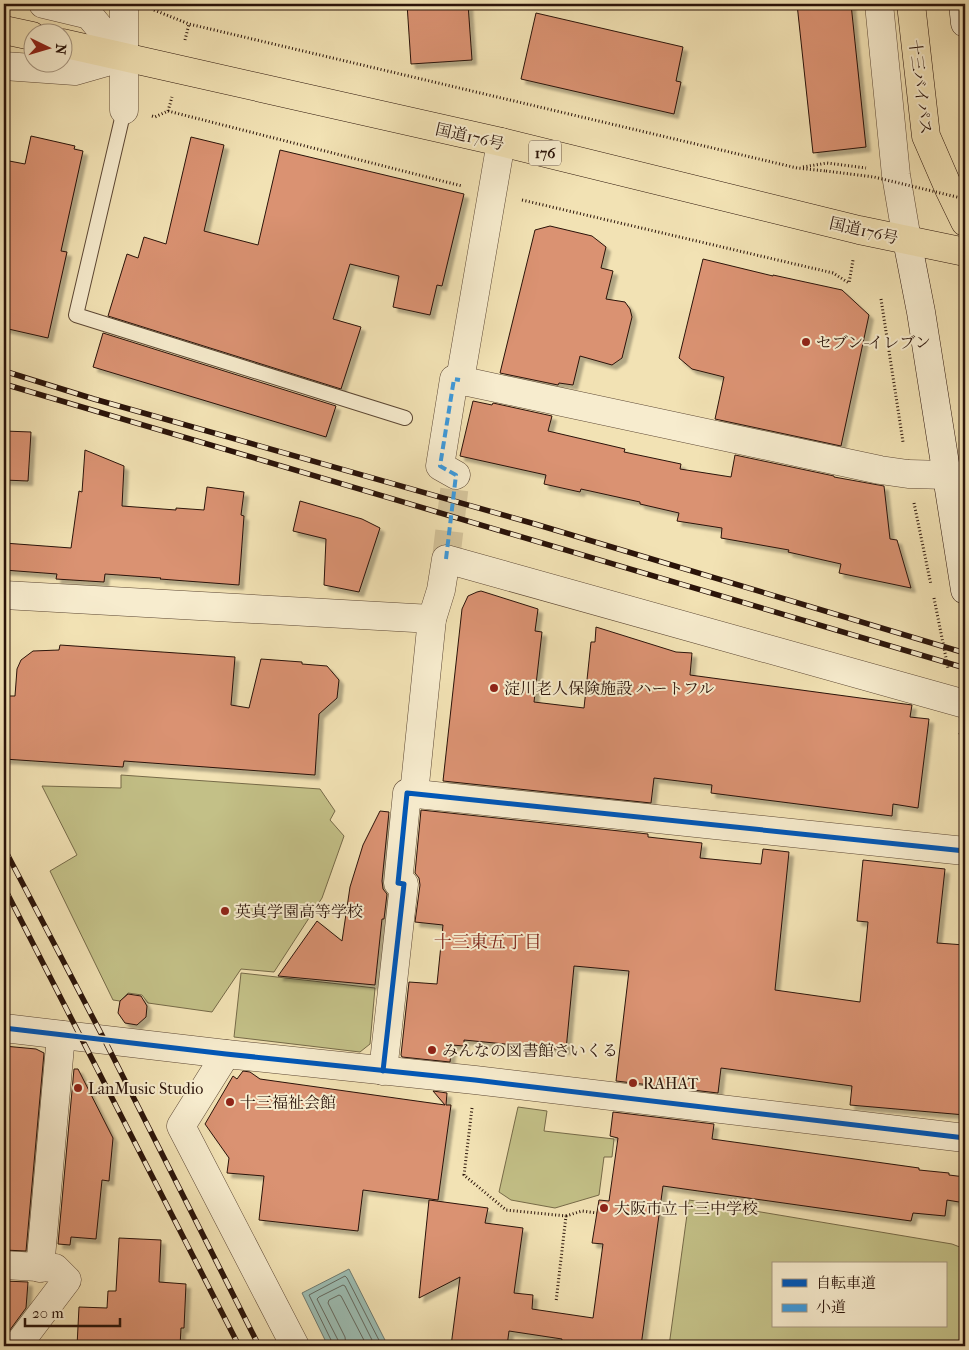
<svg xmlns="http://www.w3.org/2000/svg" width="969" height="1350" viewBox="0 0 969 1350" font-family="'IM FELL French Canon','Noto Serif JP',serif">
	<defs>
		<filter id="shadow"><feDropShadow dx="4.5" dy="4.5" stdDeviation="1" flood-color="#0004"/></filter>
	</defs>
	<rect width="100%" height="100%" fill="#f2e2b4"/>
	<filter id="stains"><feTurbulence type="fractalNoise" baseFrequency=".004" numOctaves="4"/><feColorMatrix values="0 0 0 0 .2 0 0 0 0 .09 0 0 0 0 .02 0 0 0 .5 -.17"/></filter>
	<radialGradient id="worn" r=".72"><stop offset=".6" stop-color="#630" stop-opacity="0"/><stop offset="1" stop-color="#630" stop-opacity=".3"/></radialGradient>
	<g fill="#c3c087" stroke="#766a48" fill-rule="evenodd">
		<path d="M121,775L320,789L335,811L330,820L344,836L322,898L274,972L241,969L212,1012L148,1003L142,995L128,993L120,1001L113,1000L50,871L77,855L42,786L121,788Z"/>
		<path d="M241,973L375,988L370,1044L360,1052L234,1037Z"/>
		<path d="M518,1107L547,1111L544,1131L614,1139L612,1157H604L599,1195L555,1208L511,1200L499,1192Z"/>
		<path d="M689,1200L952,1244L965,1249V1346H669ZM773,1264H945V1326H773Z"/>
	</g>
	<path fill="#9cbdb3" stroke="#6e796f" d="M349,1269L388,1346H328L302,1293Z"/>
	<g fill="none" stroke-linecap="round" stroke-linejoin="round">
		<g stroke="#63685e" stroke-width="1">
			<path d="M333,1346L332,1342L309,1295L345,1276L347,1278L382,1346"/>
			<path d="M339,1346L338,1340L317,1299L319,1297L343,1285L345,1286L375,1346"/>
			<path d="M346,1346L345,1337L328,1303L329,1300L339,1295L341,1296L367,1346"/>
		</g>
	</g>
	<g fill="#da9272" stroke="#2a1309" filter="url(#shadow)">
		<path d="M407,4H468L472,60L411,64Z"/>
		<path d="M797,4H851L866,147L813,153Z"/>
		<path d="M536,13L683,47L676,81L681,82L674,114L521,79Z"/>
		<path d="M31,136L75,146L74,149L83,151L61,251L67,252L48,338L4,328V160L25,164Z"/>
		<path d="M191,137L224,145L204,231L258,245L280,150L464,194L442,286L437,285L430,315L393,307L399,276L350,264L333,319L361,327L341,389L108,316L127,254L138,258L144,237L166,244Z"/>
		<path d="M550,226L592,236L606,247L601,268L613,271L606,299L625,302L630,309L632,317L622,358L612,365L580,356L573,385L559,383L558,385L500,373L535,230Z"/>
		<path d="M703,259L773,276V275L842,290L869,315L841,446L715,419L724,377L692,369L679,358Z"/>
		<path d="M103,333L336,406L326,437L93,367Z"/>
		<path d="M473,401L492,405L493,403L552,416L548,431L625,449L624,452L681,464L680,469L731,477L735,455L834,476V477L884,486L890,539L897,540L911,588L839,573L841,564L788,552L789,550L721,538L722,528L677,521L679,513L640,504V502L581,489L580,492L544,484L546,475L460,456Z"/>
		<path d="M4,431L31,432L28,481L4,480Z"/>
		<path d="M85,450L124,466L122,506L176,510V508L204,510L207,487L244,492L241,515L244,516L239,585L160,579L161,578L105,574L104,582L56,579L57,574L4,570V543L71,548L79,491L82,492Z"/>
		<path d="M300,501L362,519L380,528L359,592L324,585L326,539L293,531Z"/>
		<path d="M481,591L538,609L535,631L542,632L534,702L584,708L591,642H595L596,627L676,652L692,653L690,675L912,705L910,717L929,719L918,808L893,804L892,816L711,793L712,785L654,778L651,803L443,781L462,609L468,596L477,592Z"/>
		<path d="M60,645L235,657L231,705L249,708L261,659L302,662V664L327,666L339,680L337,698L319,714L315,775L124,761L123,767L4,759L5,696H15L17,669L21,660L33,651L59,650Z"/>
		<path d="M421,810L648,834V837L702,843L700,858L761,864L763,849L789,852L775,990L860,1002L868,922L857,921L863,860L945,869L937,943L965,945V1115L850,1105L852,1086L721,1068L718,1093L616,1081L629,971L574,966L566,1050L464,1040V1046L452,1045L450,1062L402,1057L401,1055L409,982L437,984L443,925L415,922L420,885L419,878L415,873Z"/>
		<path d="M380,811L389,812L382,881L383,889L387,894L384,919H382L375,985L278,976L317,921L342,941L350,887L363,845Z"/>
		<path d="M128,994L141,996L147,1006L146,1017L137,1025L125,1023L118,1013L120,1001Z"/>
		<path d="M4,1046L36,1049L44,1053L26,1251L4,1250Z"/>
		<path d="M74,1069H78L113,1138L109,1181L102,1180L96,1239L71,1237L70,1245L58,1244Z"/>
		<path d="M243,1071L250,1072L260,1079L445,1105L433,1091L447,1093L446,1105H451L438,1200L363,1190L358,1231L259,1220L264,1176L227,1173L229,1158L205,1124L233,1076L237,1079Z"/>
		<path d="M613,1112L714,1124L712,1139L919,1168V1170L949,1173V1175L965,1177V1203L947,1200L945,1216L913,1213L911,1221L663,1186L641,1346H561L562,1339L509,1331L507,1346H451L460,1277L419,1298L429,1200L488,1208L485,1223L523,1228L514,1293L533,1295L532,1309L593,1318L603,1244L592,1243L599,1200L609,1201L618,1138L610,1136Z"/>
		<path d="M119,1238L161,1240L159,1282L186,1284L184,1328H181L180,1346H77L79,1307L107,1308L108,1291H116Z"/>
		<path d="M4,1281L28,1282L26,1308L4,1338Z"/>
	</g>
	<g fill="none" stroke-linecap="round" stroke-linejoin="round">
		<path stroke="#d4c39a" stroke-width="28" stroke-dasharray="28 14" stroke-linecap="butt" d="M446,559L456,475"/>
		<g stroke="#5c4734" stroke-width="16">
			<path id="lane" d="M124,110L76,315L405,418"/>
		</g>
		<g stroke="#5c4734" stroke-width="29">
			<g id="street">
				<path d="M124,4V110"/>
				<path d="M879,4L896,175L907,240"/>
				<path d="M4,66L75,71L124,57L89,15L43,4"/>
				<path d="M460,380L501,142"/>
				<path d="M456,475L440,466L454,379L880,470L908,474L948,475"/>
				<path d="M4,595L432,619"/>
				<path d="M414,794L432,619L441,590L446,559L965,704"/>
				<path d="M4,1028L226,1054L475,1080L965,1138"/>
				<path d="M226,1054L181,1126L295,1346"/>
				<path d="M383,1071L404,884L398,883L407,793L965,851"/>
				<path d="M4,1265L55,1268L67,1280L17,1346"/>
				<path d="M40,1268L61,1035"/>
			</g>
		</g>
		<g stroke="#2a1309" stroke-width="29">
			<g id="secondary">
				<path d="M963,4L965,23"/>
				<path d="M907,240L921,312L965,590"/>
			</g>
		</g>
		<g stroke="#2a1309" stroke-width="29">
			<g id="highway">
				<path d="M911,4L926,136L949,189L965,222"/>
				<path d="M4,30L32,36"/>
				<path d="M62,43L501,142L859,230L965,252"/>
			</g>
		</g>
		<g stroke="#2a1309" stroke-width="3" stroke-dasharray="1 2.5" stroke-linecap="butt">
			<path d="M154,10L189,24L797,168L826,171"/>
			<path d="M185,40L189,24"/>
			<path d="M168,111L172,97"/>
			<path d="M152,116L155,117L168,111L462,186"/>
			<path d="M803,167L827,163L866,168"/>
			<path d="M522,200L833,273L849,283L853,260"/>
			<path d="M881,299L903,442"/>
			<path d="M914,503L931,585"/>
			<path d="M934,598L948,668"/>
			<path d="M960,733L965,772"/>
			<path d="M472,1108L464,1175L506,1210L566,1216L556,1302"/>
			<path d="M566,1216L582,1211L597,1213"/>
		</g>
		<use href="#lane" stroke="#f7ecce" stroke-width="14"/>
		<use href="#street" stroke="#f7ecce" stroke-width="28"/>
		<use href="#secondary" stroke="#f7ecce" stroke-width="28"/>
		<use href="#highway" stroke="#f2e2b4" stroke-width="28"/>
		<g stroke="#2a1309" stroke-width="5.5">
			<g id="rail">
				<path d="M4,371L94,399L535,524L965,653"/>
				<path d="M4,384L965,668"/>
				<path d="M4,848L104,1039L259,1346"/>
				<path d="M4,887L239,1346"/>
			</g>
		</g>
		<use href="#rail" stroke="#f7ecce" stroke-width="4" stroke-dasharray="11" stroke-linecap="butt"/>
		<path stroke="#2a1309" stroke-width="3" stroke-dasharray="1 2.5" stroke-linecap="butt" d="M826,171L874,177L965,199"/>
		<path stroke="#3d9add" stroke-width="4" stroke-dasharray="8 4" stroke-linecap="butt" d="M446,559L456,475L440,466L454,379L460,380"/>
		<g stroke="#f7ecce" stroke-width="8">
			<g id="cycleway">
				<path d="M4,1028L226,1054L475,1080L965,1138"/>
				<path d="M383,1071L404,884L398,883L407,793L965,851"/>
			</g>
		</g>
		<use href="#cycleway" stroke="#0057b8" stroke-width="5"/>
	</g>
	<g fill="#8f2418" stroke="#f7ecce" stroke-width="2">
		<circle cx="806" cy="342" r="5"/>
		<circle cx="494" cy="688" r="5"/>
		<circle cx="225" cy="911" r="5"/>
		<circle cx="432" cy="1050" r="5"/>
		<circle cx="633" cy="1083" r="5"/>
		<circle cx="78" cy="1088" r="5"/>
		<circle cx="230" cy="1102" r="5"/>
		<circle cx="604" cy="1208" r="5"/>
	</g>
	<g text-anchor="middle" stroke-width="4" stroke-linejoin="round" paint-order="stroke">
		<rect fill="#f7ecce" stroke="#685444" stroke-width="1" x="529" y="140.5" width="32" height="25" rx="4"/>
		<g font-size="15" font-weight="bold" fill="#2a1309">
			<text x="545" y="158">176</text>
		</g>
		<g font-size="16" fill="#2a1309" stroke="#f7ecce">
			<text transform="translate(921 87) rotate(83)" y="6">十三バイパス</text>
			<text transform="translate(470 136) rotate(13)" y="6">国道176号</text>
			<text transform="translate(864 230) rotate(13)" y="6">国道176号</text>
		</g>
		<g font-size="16" fill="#2a1309" stroke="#f7ecce" text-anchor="start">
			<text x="816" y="348">セブン-イレブン</text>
			<text x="504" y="694">淀川老人保険施設 ハートフル</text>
			<text x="235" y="917">英真学園高等学校</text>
			<text x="442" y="1056">みんなの図書館さいくる</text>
			<text x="643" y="1089">RAHAT</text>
			<text x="88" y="1094">LanMusic Studio</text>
			<text x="240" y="1108">十三福祉会館</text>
			<text x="614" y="1214">大阪市立十三中学校</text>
		</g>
		<g font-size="18" fill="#7a1f14" stroke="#f7ecce">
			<text x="488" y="948">十三東五丁目</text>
		</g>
	</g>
	<rect width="969" height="1350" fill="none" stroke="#f2e2b4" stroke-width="20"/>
	<rect x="5" y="5" width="959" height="1340" fill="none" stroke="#2a1309" stroke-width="2.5"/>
	<rect x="10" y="10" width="949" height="1330" fill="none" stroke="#2a1309"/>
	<rect x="772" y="1262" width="175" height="65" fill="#f7ecce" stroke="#a5957f"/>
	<rect x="782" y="1279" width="25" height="8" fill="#0057b8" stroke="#a5957f"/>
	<text x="816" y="1288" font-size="15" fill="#2a1309">自転車道</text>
	<rect x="782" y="1304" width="25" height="8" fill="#3d9add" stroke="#a5957f"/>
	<text x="816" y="1312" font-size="15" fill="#2a1309">小道</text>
	<g transform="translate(48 48) rotate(95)"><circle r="24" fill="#f7ecce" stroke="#a5957f"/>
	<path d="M0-4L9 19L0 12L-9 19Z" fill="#8f2418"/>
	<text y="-8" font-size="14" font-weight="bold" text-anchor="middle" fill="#2a1309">N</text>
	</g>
	<path d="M25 1318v8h95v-8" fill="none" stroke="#2a1309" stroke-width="2.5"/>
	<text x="32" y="1318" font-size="15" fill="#2a1309" stroke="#f7ecce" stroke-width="4" paint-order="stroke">20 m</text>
	<rect width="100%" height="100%" filter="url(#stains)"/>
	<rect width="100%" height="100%" fill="url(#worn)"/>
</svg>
